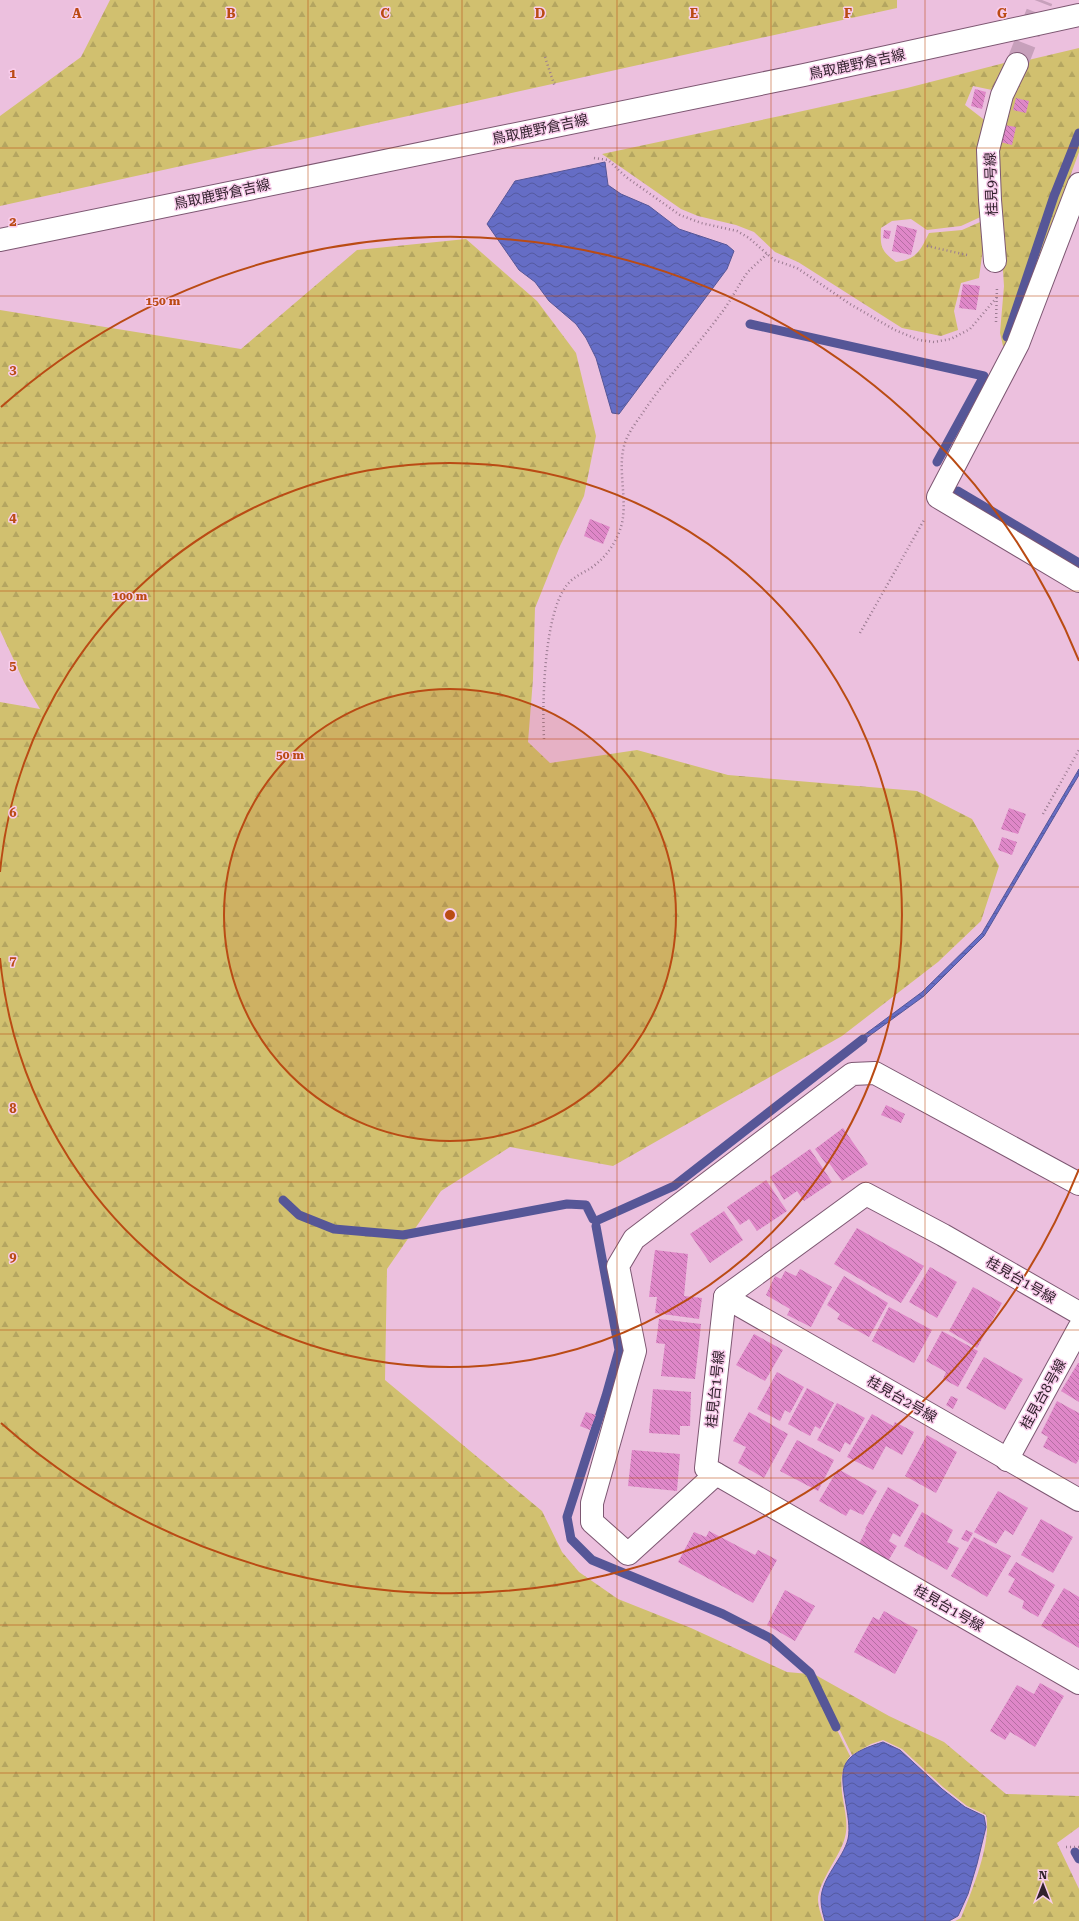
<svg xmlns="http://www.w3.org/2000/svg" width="1079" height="1921" viewBox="0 0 1079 1921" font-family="'Roboto Serif','Noto Sans JP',serif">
	<defs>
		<pattern id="forest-firs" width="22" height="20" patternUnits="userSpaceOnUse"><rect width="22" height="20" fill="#d1c06f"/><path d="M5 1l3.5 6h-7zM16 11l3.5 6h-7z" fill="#b4a560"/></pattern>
		<pattern id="water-waves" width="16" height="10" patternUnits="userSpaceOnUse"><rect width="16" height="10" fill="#656dc5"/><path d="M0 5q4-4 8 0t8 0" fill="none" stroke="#5459a0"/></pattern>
		<pattern id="building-back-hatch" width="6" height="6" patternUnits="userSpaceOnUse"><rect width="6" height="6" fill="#df87c8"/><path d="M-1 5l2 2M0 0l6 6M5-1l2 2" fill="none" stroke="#b56ea3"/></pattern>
	</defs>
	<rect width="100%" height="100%" fill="#ecc0de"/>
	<g fill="url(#forest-firs)">
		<path d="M110,0H897V8L0,206V116L81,57Z"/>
		<path d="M1079,48V152L1008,347L1003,346L1000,333L1004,286L995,149L1024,61Z"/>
		<path d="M1008,62L998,76L992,90L973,86L965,105L987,122V214L961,226L927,230L911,219L892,221L881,228C880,247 881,251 896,262C917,259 920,251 929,233L962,230L987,219L979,278L961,283L954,311L958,330L941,336L902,328L798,262L775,252L754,232L736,225L698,216L681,209L602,154L780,116L907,88Z"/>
		<path d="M466,239L537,301L576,353L596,436L584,496L560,546L535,608L533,679L528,742L550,763L637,750L728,775L917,791L972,819L999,866L981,921L938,962L842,1036L613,1166L510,1147L441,1191L387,1269L385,1380L542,1511L562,1552L579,1572L618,1599L691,1628L787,1672L809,1674L850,1756C830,1783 852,1811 845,1837C841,1855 818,1882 818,1900C818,1907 821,1914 823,1921H0V702L40,709L24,682L0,630V310L241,349L357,250Z"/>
		<path d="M812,1673L889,1716L944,1742L1006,1794L1079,1796V1827L1057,1843L1079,1889V1921H955L961,1918C972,1890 992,1843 986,1815L967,1806L943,1787L902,1749L883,1740L871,1744L852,1755Z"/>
	</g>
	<g fill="url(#water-waves)" stroke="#565697">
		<path d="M605,162L608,185L621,194L649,206L679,229L727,245L734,251L727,269L619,414L612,413L596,358L586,338L576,324L549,301L535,282L519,270L487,224L515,181Z"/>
		<path d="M1079,769V775L1070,790L984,936L924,996L854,1047L856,1041L922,992L982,933Z"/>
		<path d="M883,1742L900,1750L942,1789L965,1807L984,1816L986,1827L977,1864L968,1894L958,1916L949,1921H825C823,1914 821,1907 821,1900C821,1878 843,1859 848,1839C853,1818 836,1780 846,1763C853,1751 871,1746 883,1742Z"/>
	</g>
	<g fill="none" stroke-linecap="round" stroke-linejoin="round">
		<g stroke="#565697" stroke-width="9">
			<path d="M750,324L984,376L937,462"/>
			<path d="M1007,337L1054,196L1079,133"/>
			<path d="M958,491L1079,563"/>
			<path d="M283,1200L299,1215L334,1229L403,1235L567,1204L586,1205L593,1219"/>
			<path d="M596,1221L674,1186L863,1039"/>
			<path d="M596,1226L619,1350L606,1396L567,1517L571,1539L592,1560L723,1614L770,1638L810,1673L836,1727"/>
			<path d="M1075,1852L1079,1859"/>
		</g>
	</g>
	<g fill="url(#building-back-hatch)">
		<path d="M975,89L986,92L982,109L971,106Z"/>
		<path d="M1016,98L1029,101L1026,113L1013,110Z"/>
		<path d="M1005,125L1016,127L1012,145L1000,142Z"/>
		<path d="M897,225L917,230L911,255L892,251Z"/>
		<path d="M884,230L891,231L889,239L883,238Z"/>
		<path d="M963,284L980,286L976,310L959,308Z"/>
		<path d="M590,519L610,527L603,544L584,536Z"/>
		<path d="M1009,808L1026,814L1018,834L1001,829Z"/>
		<path d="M1002,837L1017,842L1012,855L998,850Z"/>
		<path d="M886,1105L905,1114L901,1123L881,1115Z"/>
		<path d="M843,1128L868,1164L842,1181L829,1163L826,1164L815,1149Z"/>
		<path d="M810,1149L832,1182L804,1201L797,1191L784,1200L770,1177Z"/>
		<path d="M766,1180L787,1211L757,1231L749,1219L740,1225L727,1207Z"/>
		<path d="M724,1211L743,1240L710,1263L690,1234Z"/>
		<path d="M857,1228L924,1266L901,1303L834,1264Z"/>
		<path d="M655,1250L688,1254L684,1296L702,1298L699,1319L655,1313L657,1297H649Z"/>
		<path d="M930,1267L957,1282L937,1318L909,1302Z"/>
		<path d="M800,1269L832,1287L811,1327L787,1315L790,1309L766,1295L775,1276L781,1279L785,1271L796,1276Z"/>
		<path d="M844,1276L888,1303L869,1337L837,1319L840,1314L827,1305Z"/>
		<path d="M973,1287L1002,1303L977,1348L949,1331Z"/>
		<path d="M889,1307L932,1330L914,1363L872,1341Z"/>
		<path d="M659,1319L701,1324L695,1379L661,1376L665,1344L656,1343Z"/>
		<path d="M942,1331L978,1351L958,1387L943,1379L946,1372L926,1361Z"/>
		<path d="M754,1334L783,1350L765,1381L736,1365Z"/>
		<path d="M984,1357L1023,1379L1005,1410L966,1388Z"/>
		<path d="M1078,1363H1079V1402L1061,1391Z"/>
		<path d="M777,1372L804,1387L790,1413L785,1410L780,1421L757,1409Z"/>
		<path d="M807,1388L834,1403L820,1429L815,1426L810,1436L788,1424Z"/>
		<path d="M653,1389L691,1392L690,1426H680V1435L649,1433Z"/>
		<path d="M951,1396L958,1399L953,1409L946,1405Z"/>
		<path d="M1057,1401L1079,1413V1459L1076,1464L1043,1447L1048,1437L1041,1433Z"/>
		<path d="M837,1403L865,1418L850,1445L845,1442L840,1452L817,1440Z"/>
		<path d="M586,1412L596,1415L590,1430L580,1426Z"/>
		<path d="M749,1412L788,1434L764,1478L738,1463L746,1447L733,1441Z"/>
		<path d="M872,1414L893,1426L895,1422L914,1432L902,1455L886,1446L873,1470L847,1457Z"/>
		<path d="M927,1435L957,1452L936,1493L905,1476Z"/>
		<path d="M797,1440L834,1460L818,1491L780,1471Z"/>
		<path d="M632,1450L680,1454L677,1491L628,1486Z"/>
		<path d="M838,1469L877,1491L863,1515L850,1509L846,1516L819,1501Z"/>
		<path d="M888,1487L919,1505L900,1537L893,1533L889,1541L897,1546L888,1561L859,1544L866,1530L865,1529Z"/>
		<path d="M998,1491L1028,1508L1013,1535L1005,1530L996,1544L974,1532Z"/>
		<path d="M922,1512L953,1530L947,1542L959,1548L947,1570L904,1546Z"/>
		<path d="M1041,1519L1073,1537L1053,1573L1021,1555Z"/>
		<path d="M966,1530L973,1533L968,1542L961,1539Z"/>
		<path d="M709,1531L755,1555L758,1550L777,1560L753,1603L678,1562L694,1532L706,1537Z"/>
		<path d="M974,1537L1011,1556L987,1597L951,1576Z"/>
		<path d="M1016,1562L1055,1585L1038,1617L1022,1608L1024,1601L1008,1592L1015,1579L1008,1575Z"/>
		<path d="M1064,1588L1079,1597V1648L1041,1626Z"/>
		<path d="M785,1590L815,1606L795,1641L767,1625Z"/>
		<path d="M884,1611L918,1630L895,1674L854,1652L873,1617L879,1620Z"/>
		<path d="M1040,1683L1064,1696L1035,1747L1010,1732L1005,1740L990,1731L1017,1685L1034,1694Z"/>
	</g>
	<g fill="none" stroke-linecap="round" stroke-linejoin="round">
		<path stroke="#c7a0bb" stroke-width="22" stroke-dasharray="22 11" stroke-linecap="butt" d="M1017,64L1042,0"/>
		<g stroke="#7d5772" stroke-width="24">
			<g id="street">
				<path d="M1079,184L1018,344L938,497L1079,581"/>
				<path d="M995,261L990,200L988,150L1002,95L1017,64"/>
				<path d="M725,1297L1079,1500"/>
				<path d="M1079,1313L943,1235L866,1194L725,1297L706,1468L1079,1683"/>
				<path d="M1007,1460L1079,1328"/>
				<path d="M716,1474L628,1554L592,1522V1503L635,1351L618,1266L634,1239L852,1074L875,1073L1079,1184"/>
			</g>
		</g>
		<g stroke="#7d5772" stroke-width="24">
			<path id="primary" d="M0,240L804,75L1079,15"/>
		</g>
		<g stroke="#9b7b91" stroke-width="2.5" stroke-dasharray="1 3" stroke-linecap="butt">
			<path d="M545,57L555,87"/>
			<path d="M594,158L608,160L626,177L680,215L701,223L737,231L749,238L774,260L797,268L850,304L895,330L919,340L934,342L951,339L970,329L998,296"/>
			<path d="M927,246L967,255"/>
			<path d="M996,322L997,287"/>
			<path d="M860,633L924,520"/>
			<path d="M544,739C542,703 544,613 567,585C573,577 583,573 591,568C605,558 614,546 620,530C630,502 615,467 626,440C630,430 638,420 644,411C666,378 695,349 719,316C730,303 737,287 747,273C753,266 761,260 767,254"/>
			<path d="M1043,814L1079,750"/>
			<path d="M1066,1847H1079"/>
		</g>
		<use href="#street" stroke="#fff" stroke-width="22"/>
		<use href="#primary" stroke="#fff" stroke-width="22"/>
	</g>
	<path fill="none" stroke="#ba4b14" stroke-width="1" stroke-opacity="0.55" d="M154,0V1921M308,0V1921M462,0V1921M617,0V1921M771,0V1921M925,0V1921M0,148H1079M0,296H1079M0,443H1079M0,591H1079M0,739H1079M0,887H1079M0,1034H1079M0,1182H1079M0,1330H1079M0,1478H1079M0,1625H1079M0,1773H1079"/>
	<circle cx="450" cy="915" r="226" fill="#ba4b14" fill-opacity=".12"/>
	<g fill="none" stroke="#ba4b14" stroke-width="2">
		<circle cx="450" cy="915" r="226"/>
		<path d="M0 872A452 452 0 1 1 0 958"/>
		<path d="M1079 1169A678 678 0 0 1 1 1423M1 407A678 678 0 0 1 1079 661"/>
	</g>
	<g text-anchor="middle" stroke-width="3" stroke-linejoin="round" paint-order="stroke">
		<g font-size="14" fill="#32222d" stroke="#f9cdec">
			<text transform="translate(857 64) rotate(-12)" y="5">鳥取鹿野倉吉線</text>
			<text transform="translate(540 129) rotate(-12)" y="5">鳥取鹿野倉吉線</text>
			<text transform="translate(991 184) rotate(-92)" y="5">桂見9号線</text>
			<text transform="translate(222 194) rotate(-12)" y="5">鳥取鹿野倉吉線</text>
			<text transform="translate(1021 1280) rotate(30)" y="5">桂見台1号線</text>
			<text transform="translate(715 1389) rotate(-84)" y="5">桂見台1号線</text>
			<text transform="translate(1043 1394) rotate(-61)" y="5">桂見台8号線</text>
			<text transform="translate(902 1399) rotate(30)" y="5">桂見台2号線</text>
			<text transform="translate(949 1608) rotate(30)" y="5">桂見台1号線</text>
		</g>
	</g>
	<g font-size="13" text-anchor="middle" font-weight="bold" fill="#ba4b14" stroke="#f9cdec" stroke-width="3" stroke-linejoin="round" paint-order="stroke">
		<text x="77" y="18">A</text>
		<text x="231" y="18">B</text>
		<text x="385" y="18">C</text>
		<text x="540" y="18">D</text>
		<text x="694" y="18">E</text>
		<text x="848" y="18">F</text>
		<text x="1002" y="18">G</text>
		<text x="13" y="78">1</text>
		<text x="13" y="226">2</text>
		<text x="13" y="374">3</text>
		<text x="13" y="522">4</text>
		<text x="13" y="670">5</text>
		<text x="13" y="817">6</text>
		<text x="13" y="965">7</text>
		<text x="13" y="1113">8</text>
		<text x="13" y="1261">9</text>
	</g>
	<circle cx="450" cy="915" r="6" fill="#ba4b14" stroke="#f9cdec" stroke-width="2"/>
	<g font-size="12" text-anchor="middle" font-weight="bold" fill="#ba4b14" stroke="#f9cdec" stroke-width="3" stroke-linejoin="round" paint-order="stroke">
		<text x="163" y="305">150 m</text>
		<text x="130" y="600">100 m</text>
		<text x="290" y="759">50 m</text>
	</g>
	<g transform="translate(1043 1885)" stroke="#f9cdec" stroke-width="3" paint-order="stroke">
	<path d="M0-3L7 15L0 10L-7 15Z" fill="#32222d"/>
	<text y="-6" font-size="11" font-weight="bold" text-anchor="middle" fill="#32222d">N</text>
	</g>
</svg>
